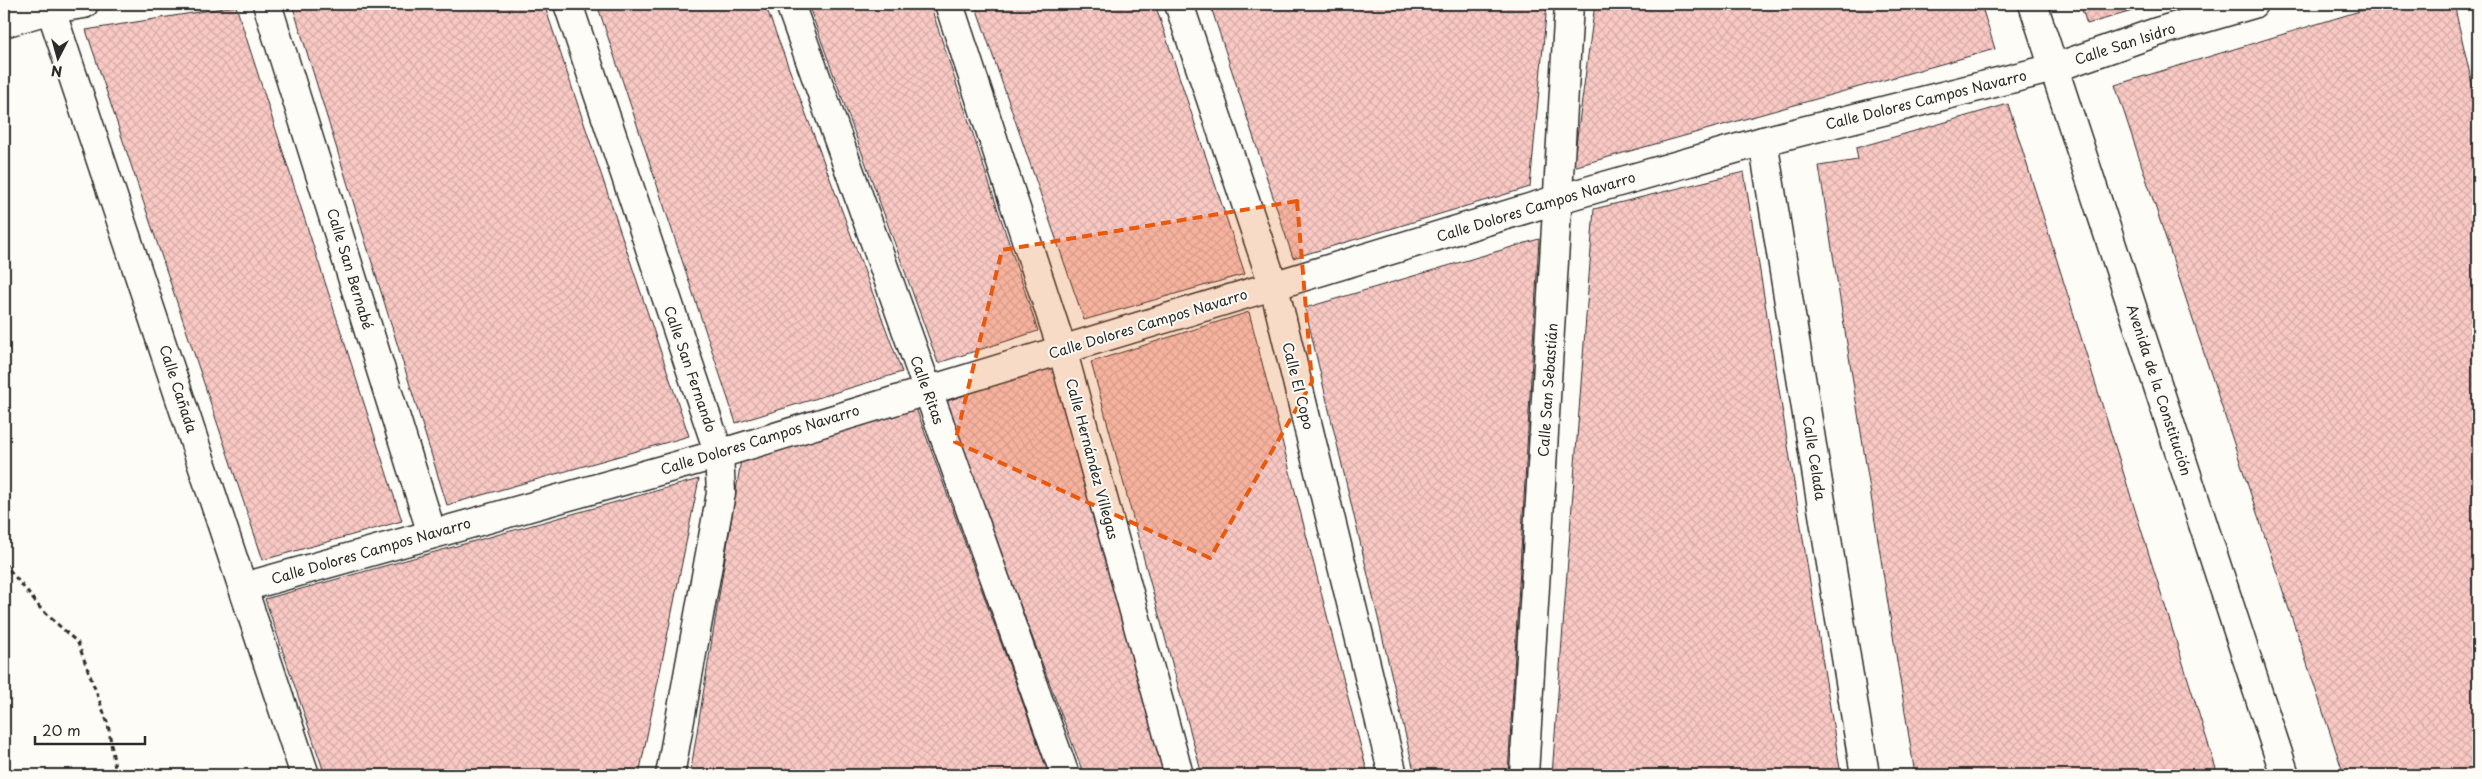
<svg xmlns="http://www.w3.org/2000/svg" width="2482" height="779" viewBox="0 0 2482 779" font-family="'Playpen Sans',sans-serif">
	<defs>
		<pattern id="building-cross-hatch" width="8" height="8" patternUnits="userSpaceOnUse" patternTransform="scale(1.25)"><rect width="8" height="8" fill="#fac9c4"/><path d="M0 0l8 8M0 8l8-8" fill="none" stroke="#d6ada9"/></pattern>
	</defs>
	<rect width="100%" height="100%" fill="#fdfcf7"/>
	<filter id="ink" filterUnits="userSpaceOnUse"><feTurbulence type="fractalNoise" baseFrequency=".02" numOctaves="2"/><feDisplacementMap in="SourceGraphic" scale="10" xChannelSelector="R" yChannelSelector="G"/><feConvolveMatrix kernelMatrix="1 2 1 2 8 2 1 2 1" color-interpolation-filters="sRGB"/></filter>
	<g filter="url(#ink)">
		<g fill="url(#building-cross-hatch)" stroke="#2b2b2b">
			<path d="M292,4H544L689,436L447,505Z"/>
			<path d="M597,4H765L902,372L736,423Z"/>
			<path d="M808,4H930L1038,331L938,363Z"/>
			<path d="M975,4H1155L1245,274L1084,320Z"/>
			<path d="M1210,4H1547L1530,187L1293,258Z"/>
			<path d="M1595,4H1981L1995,49L1573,167Z"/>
			<path d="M2080,4H2157L2087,24Z"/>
			<path d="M2383,4H2454L2478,110V775H2344L2115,85Z"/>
			<path d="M236,6L402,521L263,560L86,30Z"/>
			<path d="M2008,104L2218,775H1915L1819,166L1858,160L1856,148Z"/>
			<path d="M1744,172L1841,775H1552L1594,209Z"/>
			<path d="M1539,239L1508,775H1415L1305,308Z"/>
			<path d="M1249,312L1368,775H1202L1091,362Z"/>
			<path d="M1052,366L1164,775H1084L944,402Z"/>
			<path d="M916,408L1049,775H690L741,460Z"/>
			<path d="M699,479L639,775H325L265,599Z"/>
		</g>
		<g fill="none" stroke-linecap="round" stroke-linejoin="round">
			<g stroke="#2b2b2b" stroke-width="31">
				<g id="street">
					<path d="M49,4L305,775"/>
					<path d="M267,4L432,534"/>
					<path d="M568,4L719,454L721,493L670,775"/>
					<path d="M790,4L1065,775"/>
					<path d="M949,4L1062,349L1179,775"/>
					<path d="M1179,4L1274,287L1393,775"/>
					<path d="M4,23L51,9L84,4"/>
					<path d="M1763,141L1865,775"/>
					<path d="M244,587L719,454L1559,199L1763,141L2054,68L2157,32L2253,4"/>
					<path d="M1524,775L1569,4"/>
				</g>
			</g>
			<g stroke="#2b2b2b" stroke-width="31">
				<path id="secondary" d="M2033,4L2285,775"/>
			</g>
			<path stroke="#2b2b2b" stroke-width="3" stroke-dasharray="5 4" stroke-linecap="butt" d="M4,563L41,609L78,643L108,724L116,775"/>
			<use href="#street" stroke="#fdfcf7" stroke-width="28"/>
			<use href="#secondary" stroke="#fdfcf7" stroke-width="28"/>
		</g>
	</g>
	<path fill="#e8590c" fill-opacity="0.2" stroke="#e8590c" stroke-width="4" stroke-dasharray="10 6" stroke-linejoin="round" d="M1297,201L1312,382L1210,558L955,442L1002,250Z"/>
	<g text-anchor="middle" stroke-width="4" stroke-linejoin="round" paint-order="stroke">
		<g font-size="14" fill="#2b2b2b" stroke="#fdfcf7">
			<text transform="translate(2125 44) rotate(-18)" y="5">Calle San Isidro</text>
			<text transform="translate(1926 100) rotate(-14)" y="5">Calle Dolores Campos Navarro</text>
			<text transform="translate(1536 207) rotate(-17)" y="5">Calle Dolores Campos Navarro</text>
			<text transform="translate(350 269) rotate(73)" y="5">Calle San Bernabé</text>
			<text transform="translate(1148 324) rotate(-17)" y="5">Calle Dolores Campos Navarro</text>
			<text transform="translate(690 369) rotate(71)" y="5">Calle San Fernando</text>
			<text transform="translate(1298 386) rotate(76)" y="5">Calle El Copo</text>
			<text transform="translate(178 389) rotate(72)" y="5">Calle Cañada</text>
			<text transform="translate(927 390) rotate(70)" y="5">Calle Ritas</text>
			<text transform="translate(1548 390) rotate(-86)" y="5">Calle San Sebastián</text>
			<text transform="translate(2159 390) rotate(72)" y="5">Avenida de la Constitución</text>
			<text transform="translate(760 440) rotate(-17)" y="5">Calle Dolores Campos Navarro</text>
			<text transform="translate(1814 458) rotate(81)" y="5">Calle Celada</text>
			<text transform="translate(1092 459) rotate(75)" y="5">Calle Hernández Villegas</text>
			<text transform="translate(371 551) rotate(-16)" y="5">Calle Dolores Campos Navarro</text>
		</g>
	</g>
	<rect width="2482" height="779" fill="none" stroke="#fdfcf7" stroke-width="20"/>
	<rect x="10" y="10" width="2462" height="759" fill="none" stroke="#2b2b2b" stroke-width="2" filter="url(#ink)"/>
	<g transform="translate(58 58) rotate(186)" stroke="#fdfcf7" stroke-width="4" paint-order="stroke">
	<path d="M0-4L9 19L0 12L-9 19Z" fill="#2b2b2b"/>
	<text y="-8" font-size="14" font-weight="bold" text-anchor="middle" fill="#2b2b2b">N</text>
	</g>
	<path d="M35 736v8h110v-8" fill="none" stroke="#2b2b2b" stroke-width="2.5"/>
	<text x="42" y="736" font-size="15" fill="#2b2b2b" stroke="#fdfcf7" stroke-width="4" paint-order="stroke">20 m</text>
</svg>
